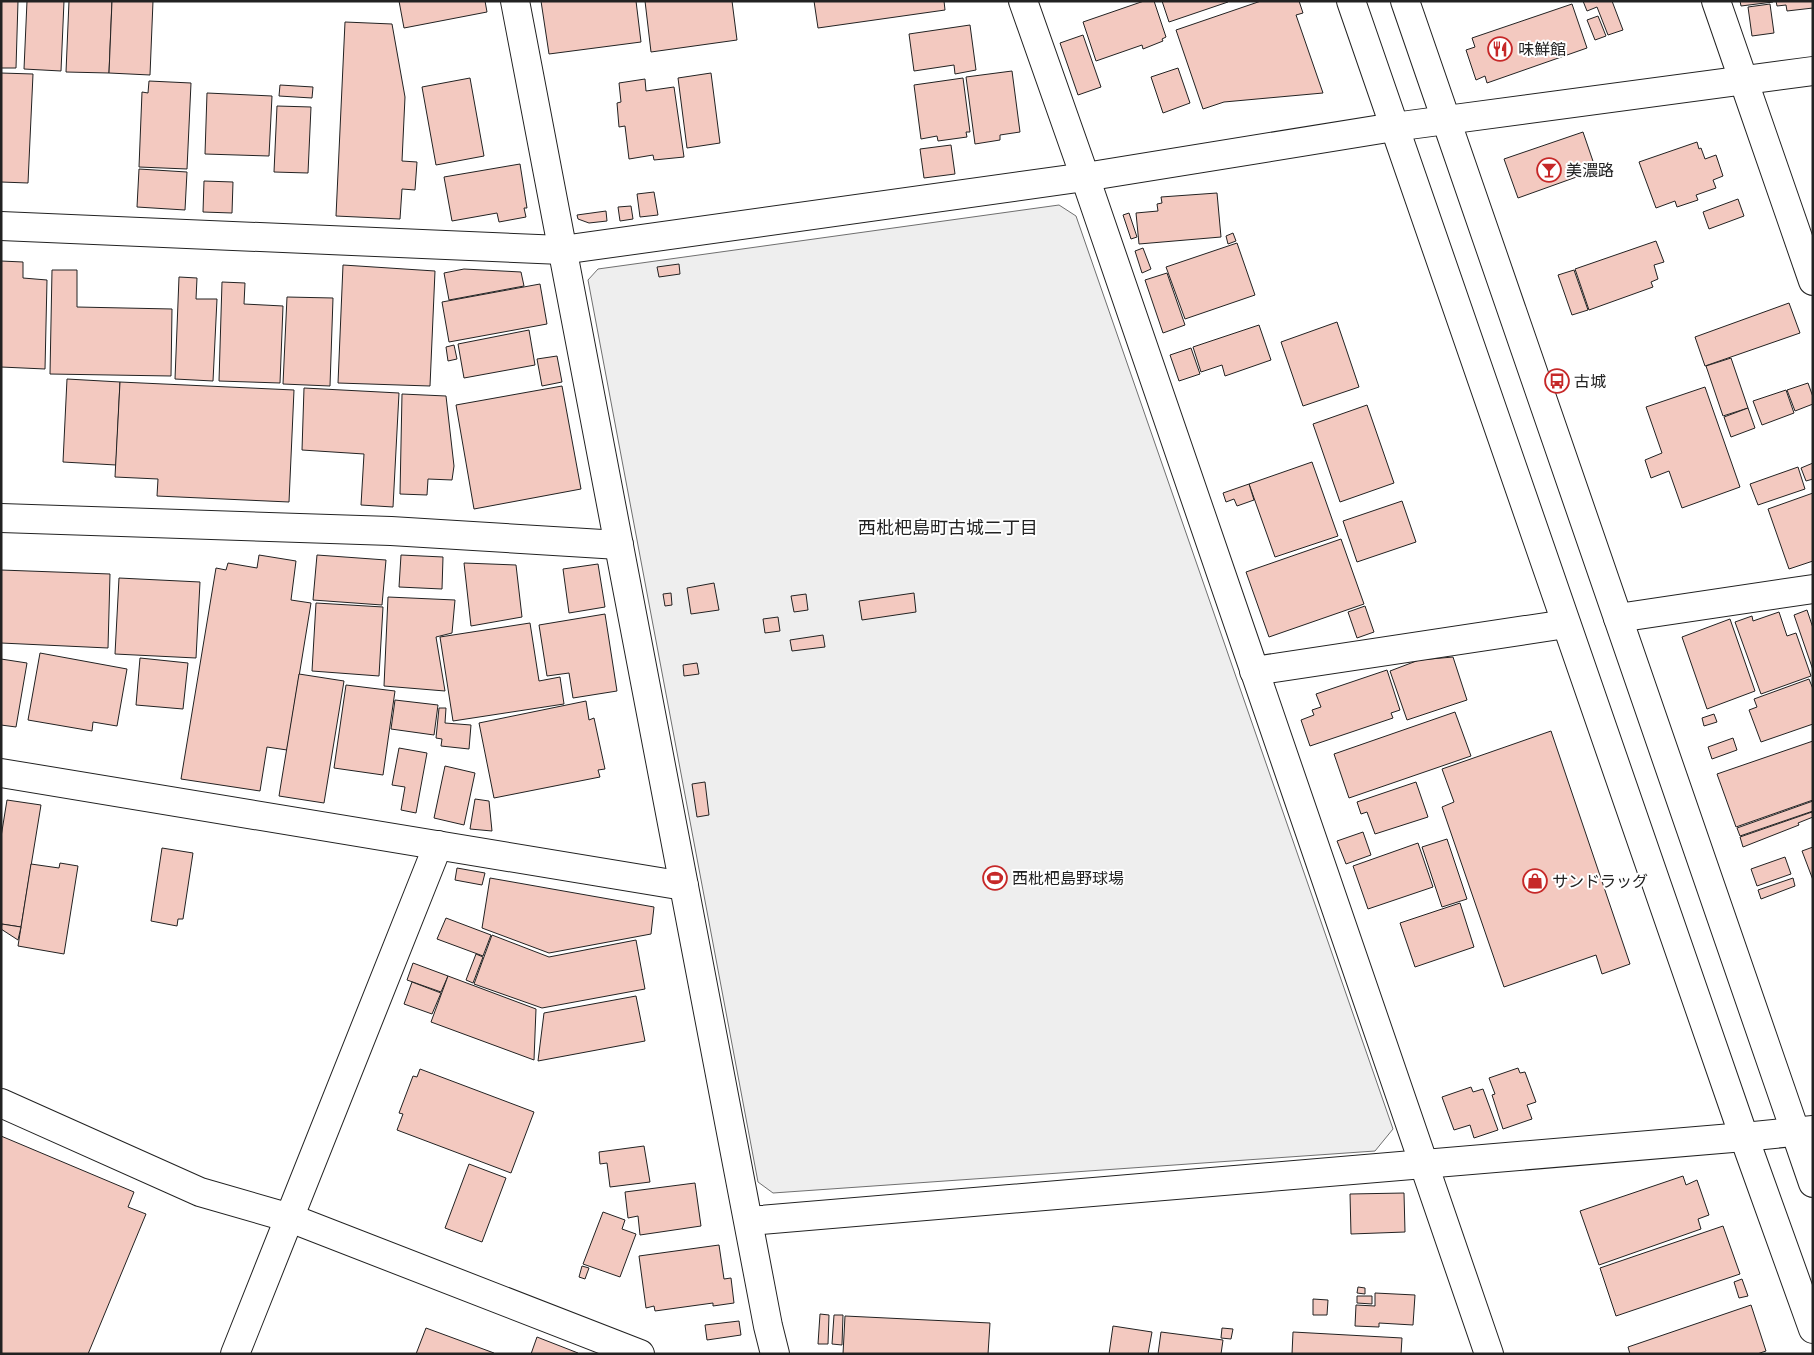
<svg xmlns="http://www.w3.org/2000/svg" width="1814" height="1355" viewBox="0 0 1814 1355" font-family="'Exo 2','Noto Sans JP',sans-serif">
	<rect width="100%" height="100%" fill="#fff"/>
	<path fill="#eee" stroke="#6f6f6f" d="M1059,205L1076,216L1393,1129L1375,1151L773,1193L758,1182L588,280L598,269Z"/>
	<g fill="#f3c9c0" stroke="#222">
		<path d="M1,1H18L16,68H1Z"/>
		<path d="M27,1H64L61,71L24,69Z"/>
		<path d="M69,1H112L109,73L66,72Z"/>
		<path d="M112,1H153L150,75L109,73Z"/>
		<path d="M399,1H485L487,12L404,28Z"/>
		<path d="M541,1H636L641,42L549,54Z"/>
		<path d="M645,1H732L737,40L651,52Z"/>
		<path d="M814,1H944L945,10L818,28Z"/>
		<path d="M1144,1H1154L1166,37L1162,39L1163,41L1143,49L1142,45L1096,61L1083,22Z"/>
		<path d="M1162,1H1228V2L1169,22Z"/>
		<path d="M1261,1H1299L1303,13L1296,15L1323,93L1224,102L1203,109L1176,30Z"/>
		<path d="M1583,1H1612L1623,30L1608,35L1597,7L1587,11Z"/>
		<path d="M1740,1H1773V2L1741,6Z"/>
		<path d="M1776,1H1813V8L1787,11L1786,5L1777,6Z"/>
		<path d="M1572,4L1587,48L1487,83L1485,76L1476,80L1466,50L1475,47L1472,38Z"/>
		<path d="M1770,4L1774,33L1752,36L1748,7Z"/>
		<path d="M1598,16L1606,36L1595,40L1587,20Z"/>
		<path d="M345,22L392,24L405,97L402,161L417,162L415,190L402,189L400,219L336,216Z"/>
		<path d="M970,25L976,70L955,74L954,65L914,71L909,34Z"/>
		<path d="M1083,35L1101,87L1078,95L1060,43Z"/>
		<path d="M1178,68L1190,103L1163,113L1151,77Z"/>
		<path d="M1012,71L1020,132L1000,135V140L975,144L966,77Z"/>
		<path d="M1,73L33,74L28,183L1,182Z"/>
		<path d="M711,73L720,143L687,148L678,78Z"/>
		<path d="M470,78L484,156L436,165L422,87Z"/>
		<path d="M963,78L970,132H966L967,137L938,141L937,136L921,139L914,85Z"/>
		<path d="M645,79L646,91L674,87L684,157L654,160L653,155L629,159L625,126L619,127L617,103L621,102L619,83Z"/>
		<path d="M149,81L191,83L187,169L139,167L142,92L148,93Z"/>
		<path d="M280,85L313,87L312,98L279,96Z"/>
		<path d="M207,93L272,96L269,156L205,154Z"/>
		<path d="M277,106L311,107L308,173L274,172Z"/>
		<path d="M1583,132L1596,170L1518,198L1504,159Z"/>
		<path d="M1697,142L1699,149L1701,148L1705,159L1716,155L1723,176L1713,180L1716,188L1696,195L1698,200L1677,207L1675,201L1656,208L1639,162Z"/>
		<path d="M951,145L955,174L924,178L920,149Z"/>
		<path d="M520,164L527,208H524L526,217L499,222L497,213L452,221L444,177Z"/>
		<path d="M139,169L187,172L185,210L137,207Z"/>
		<path d="M204,181L233,182L232,213L203,212Z"/>
		<path d="M654,192L658,215L640,217L637,194Z"/>
		<path d="M1217,193L1221,237L1139,244L1136,213L1158,211L1157,204L1162,203L1161,197Z"/>
		<path d="M1738,199L1744,216L1709,229L1703,212Z"/>
		<path d="M631,206L633,219L620,221L618,207Z"/>
		<path d="M606,211L607,221L589,223L578,219L577,215Z"/>
		<path d="M1129,213L1137,237L1131,239L1123,215Z"/>
		<path d="M1233,233L1236,241L1228,244L1226,236Z"/>
		<path d="M1656,241L1664,262L1654,265L1658,279L1651,282L1653,287L1589,310L1575,269Z"/>
		<path d="M1237,243L1255,295L1185,319L1166,267Z"/>
		<path d="M1143,248L1151,269L1142,273L1135,251Z"/>
		<path d="M1,261L23,262V278L47,280L45,369L1,367Z"/>
		<path d="M679,264L680,274L659,277L657,267Z"/>
		<path d="M343,265L435,271L430,386L338,383Z"/>
		<path d="M464,269L521,272L524,286L449,300L444,273Z"/>
		<path d="M52,270H77V307L172,309L171,376L50,374Z"/>
		<path d="M1574,270L1588,310L1572,315L1558,275Z"/>
		<path d="M1167,273L1185,325L1163,333L1145,280Z"/>
		<path d="M179,277L197,278L196,299H217L213,381L175,379Z"/>
		<path d="M222,282L245,283L244,304L283,306L280,383L219,381Z"/>
		<path d="M540,284L547,324L449,342L442,302Z"/>
		<path d="M287,297L333,298L330,386L283,384Z"/>
		<path d="M1789,303L1800,333L1705,366L1695,337Z"/>
		<path d="M1337,322L1359,387L1303,406L1281,342Z"/>
		<path d="M1259,325L1271,360L1225,376L1222,365L1201,372L1193,347Z"/>
		<path d="M529,330L535,365L464,378L458,344Z"/>
		<path d="M454,345L457,359L448,361L446,347Z"/>
		<path d="M1191,348L1200,374L1179,381L1170,355Z"/>
		<path d="M557,356L562,382L542,386L537,359Z"/>
		<path d="M1731,358L1748,408L1723,416L1706,366Z"/>
		<path d="M67,379L120,382L116,465L63,462Z"/>
		<path d="M120,382L294,390L289,502L157,496L158,479L115,477Z"/>
		<path d="M1808,383L1813,397V404L1795,411L1787,390Z"/>
		<path d="M562,386L581,489L474,509L456,405Z"/>
		<path d="M1705,387L1740,487L1682,508L1669,471L1651,478L1645,460L1662,453L1646,407Z"/>
		<path d="M304,388L399,393L393,507L361,505L364,454L302,450Z"/>
		<path d="M1786,390L1794,413L1762,425L1753,401Z"/>
		<path d="M402,394L446,396L454,466L452,480L428,479L427,495L400,494Z"/>
		<path d="M1367,405L1394,483L1340,502L1313,424Z"/>
		<path d="M1748,408L1755,428L1731,437L1724,417Z"/>
		<path d="M1312,462L1338,536L1275,557L1249,484Z"/>
		<path d="M1813,463V479L1806,481L1801,468Z"/>
		<path d="M1798,467L1805,489L1758,505L1750,484Z"/>
		<path d="M1249,484L1254,500L1237,506L1234,499L1226,502L1223,493Z"/>
		<path d="M1813,493V561L1789,569L1768,509Z"/>
		<path d="M1402,501L1416,542L1357,562L1343,521Z"/>
		<path d="M1341,539L1364,604L1269,637L1246,572Z"/>
		<path d="M259,555L296,561L291,600L311,603L287,750L267,747L260,791L181,779L216,568L226,570L228,563L257,568Z"/>
		<path d="M317,555L386,560L382,605L313,600Z"/>
		<path d="M401,555L443,557L442,589L399,587Z"/>
		<path d="M464,563L516,565L522,617L471,626Z"/>
		<path d="M598,564L605,607L569,613L563,569Z"/>
		<path d="M1,570L110,574L108,648L1,643Z"/>
		<path d="M119,578L200,582L196,658L115,654Z"/>
		<path d="M714,583L719,610L691,614L687,588Z"/>
		<path d="M671,593L672,605L665,606L663,594Z"/>
		<path d="M914,593L916,612L862,620L859,601Z"/>
		<path d="M806,594L808,610L794,612L791,596Z"/>
		<path d="M388,597L455,600L452,633L436,637L445,691L384,686Z"/>
		<path d="M316,603L383,607L379,676L312,671Z"/>
		<path d="M1365,606L1374,632L1357,638L1348,612Z"/>
		<path d="M1807,610L1813,628V670L1794,615Z"/>
		<path d="M1779,612L1787,636L1796,633L1811,676L1761,694L1735,622L1752,616L1753,621Z"/>
		<path d="M605,614L617,691L573,698L569,673L547,676L539,625Z"/>
		<path d="M778,617L780,631L765,633L763,619Z"/>
		<path d="M1730,619L1755,691L1707,709L1682,637Z"/>
		<path d="M530,623L539,681L560,677L564,704L453,721L440,637Z"/>
		<path d="M823,635L825,647L792,651L790,640Z"/>
		<path d="M40,653L127,669L117,726L93,722L92,731L28,720Z"/>
		<path d="M1453,657L1467,700L1407,720L1390,671L1419,660Z"/>
		<path d="M140,658L188,663L183,709L136,705Z"/>
		<path d="M1,659L27,663L16,727L1,725Z"/>
		<path d="M697,663L699,674L684,676L683,665Z"/>
		<path d="M1387,670L1400,710L1391,713L1393,718L1310,746L1301,720L1314,715L1312,710L1321,707L1316,694Z"/>
		<path d="M299,674L344,681L324,803L279,796Z"/>
		<path d="M1809,679L1813,689V724L1761,742L1749,710L1757,707L1754,699Z"/>
		<path d="M346,685L395,691L383,775L334,768Z"/>
		<path d="M395,700L438,705L434,735L391,729Z"/>
		<path d="M586,701L589,720L594,718L605,769L598,770L600,777L494,798L479,723Z"/>
		<path d="M439,708H446L445,723L471,725L469,749L441,746L442,739L436,738Z"/>
		<path d="M1455,712L1471,756L1349,798L1334,754Z"/>
		<path d="M1714,714L1717,722L1704,726L1702,718Z"/>
		<path d="M1551,731L1630,964L1602,974L1596,955L1504,987L1442,807L1454,802L1442,769Z"/>
		<path d="M1733,738L1737,750L1712,759L1708,747Z"/>
		<path d="M1813,741V800L1736,827L1717,774Z"/>
		<path d="M399,748L427,753L416,813L401,810L405,787L392,785Z"/>
		<path d="M445,766L475,773L464,825L434,818Z"/>
		<path d="M705,782L709,815L697,817L692,784Z"/>
		<path d="M1416,782L1428,817L1375,834L1367,812L1361,814L1357,802Z"/>
		<path d="M475,799L489,801L492,831L470,829Z"/>
		<path d="M7,800L41,805L21,927L1,924V837Z"/>
		<path d="M1813,801V811L1740,836L1737,828Z"/>
		<path d="M1812,812L1813,817L1798,823L1799,825L1743,847L1740,837Z"/>
		<path d="M1363,832L1371,855L1346,864L1337,841Z"/>
		<path d="M1447,839L1467,899L1442,907L1422,847Z"/>
		<path d="M1418,843L1433,887L1368,909L1353,866Z"/>
		<path d="M1813,847V880L1802,851Z"/>
		<path d="M162,848L193,853L183,919H178L177,926L151,921Z"/>
		<path d="M1785,857L1791,874L1757,886L1751,869Z"/>
		<path d="M60,863L78,866L64,954L18,946L31,864L59,868Z"/>
		<path d="M457,868L485,873L482,885L455,880Z"/>
		<path d="M490,878L654,907L651,934L549,953L482,928Z"/>
		<path d="M1793,878L1795,886L1761,899L1758,890Z"/>
		<path d="M1460,903L1474,947L1415,967L1400,923Z"/>
		<path d="M446,918L491,935L483,956L437,939Z"/>
		<path d="M2,924L21,927L18,940L1,929Z"/>
		<path d="M492,935L549,957L636,940L645,989L542,1008L474,984Z"/>
		<path d="M476,954L483,957L473,983L466,980Z"/>
		<path d="M413,963L448,976L441,992L407,980Z"/>
		<path d="M448,976L536,1009L534,1060L431,1022Z"/>
		<path d="M412,982L441,993L432,1014L404,1004Z"/>
		<path d="M636,996L645,1041L538,1061L544,1013Z"/>
		<path d="M1518,1068L1520,1073L1525,1072L1536,1102L1527,1105L1532,1119L1503,1129L1492,1095L1495,1094L1489,1078Z"/>
		<path d="M420,1069L534,1112L511,1173L397,1130L403,1114L399,1113L413,1076L417,1077Z"/>
		<path d="M1471,1087L1473,1092L1483,1089L1498,1130L1474,1138L1470,1125L1454,1130L1442,1097Z"/>
		<path d="M1,1136L134,1192L128,1207L146,1214L88,1354H1Z"/>
		<path d="M644,1146L650,1182L610,1187L607,1163L600,1164L599,1152Z"/>
		<path d="M469,1164L506,1178L482,1242L445,1228Z"/>
		<path d="M1683,1176L1686,1185L1697,1180L1709,1215L1698,1219L1701,1229L1599,1265L1580,1211Z"/>
		<path d="M695,1183L701,1226L640,1235L638,1216L628,1218L625,1192Z"/>
		<path d="M1404,1193L1405,1232L1351,1234L1350,1194Z"/>
		<path d="M603,1212L625,1220L622,1229L636,1234L620,1277L583,1264Z"/>
		<path d="M1723,1226L1740,1274L1616,1316L1600,1268Z"/>
		<path d="M719,1245L724,1279L731,1278L734,1303L713,1306V1303L655,1311L654,1306L646,1308L639,1256Z"/>
		<path d="M582,1266L589,1268L585,1279L579,1277Z"/>
		<path d="M1742,1279L1748,1296L1739,1298L1734,1282Z"/>
		<path d="M1358,1287L1365,1288V1294L1357,1293Z"/>
		<path d="M1375,1293L1415,1295L1413,1325L1379,1323V1327L1355,1326L1356,1305L1375,1306Z"/>
		<path d="M1357,1296H1372V1304L1357,1303Z"/>
		<path d="M1313,1299L1328,1300L1327,1315H1313Z"/>
		<path d="M1751,1305L1766,1351L1757,1354H1630L1628,1347Z"/>
		<path d="M820,1314L829,1315L828,1344H818Z"/>
		<path d="M834,1315H843L842,1345L832,1344Z"/>
		<path d="M845,1316L990,1323L988,1354H843Z"/>
		<path d="M739,1321L741,1335L707,1340L705,1325Z"/>
		<path d="M1113,1326L1152,1332L1148,1354H1109Z"/>
		<path d="M426,1328L494,1353V1354H416Z"/>
		<path d="M1222,1328L1233,1329L1231,1339L1221,1338Z"/>
		<path d="M1161,1332L1223,1340L1221,1354H1158Z"/>
		<path d="M1293,1332L1402,1338L1401,1354H1292Z"/>
		<path d="M537,1337L578,1353V1354H531Z"/>
	</g>
	<g fill="none" stroke-linecap="round" stroke-linejoin="round">
		<g stroke="#222" stroke-width="30">
			<g id="minor">
				<path d="M515,1L768,1326L775,1354"/>
				<path d="M1023,1L1085,177L1489,1354"/>
				<path d="M1716,1L1813,281"/>
				<path d="M1,226L562,250L1085,177L1394,127L1813,71"/>
				<path d="M1,518L391,531L619,545"/>
				<path d="M1618,618L1813,589"/>
				<path d="M1254,671L1566,624"/>
				<path d="M1,773L684,886"/>
				<path d="M1,1103L200,1192L290,1218L640,1354"/>
				<path d="M749,1221L1744,1137L1813,1130"/>
				<path d="M235,1354L438,845"/>
			</g>
		</g>
		<g stroke="#222" stroke-width="30">
			<g id="tertiary">
				<path d="M1351,1L1744,1137L1813,1329"/>
				<path d="M1405,1L1813,1183"/>
			</g>
		</g>
		<use href="#minor" stroke="#fff" stroke-width="28"/>
		<use href="#tertiary" stroke="#fff" stroke-width="28"/>
	</g>
	<defs>
		<g id="restaurant-ring" transform="scale(1.25)"><circle r="9.5" fill="#fff" stroke="#c62828" stroke-width="1.5"/><path d="M-5-6h1v4h1v-4h1v4h1v-4h1v5L-1.5 .5V6h-2V.5L-5-1ZM5-6V6H3V1.5H1.5Q1.5-4 5-6Z" fill="#c62828"/></g>
		<g id="bar-ring" transform="scale(1.25)"><circle r="9.5" fill="#fff" stroke="#c62828" stroke-width="1.5"/><path d="M-6-5H6L.8 .8V4.5H3.5V6h-7V4.5H-.8V.8Z" fill="#c62828"/></g>
		<g id="bus-ring" transform="scale(1.25)"><circle r="9.5" fill="#fff" stroke="#c62828" stroke-width="1.5"/><path d="M-5-6H5V4H4V6H2V4H-2V6H-4V4H-5ZM-3.5-4V0h7V-4ZM-3.5 1.2v1.5H-2V1.2ZM2 1.2v1.5H3.5V1.2Z" fill="#c62828"/></g>
		<g id="stadium-ring" transform="scale(1.25)"><circle r="9.5" fill="#fff" stroke="#c62828" stroke-width="1.5"/><path d="M0-5a6.5 5 0 1 0 0 10a6.5 5 0 1 0 0-10ZM-3.5-1.8h7v3.6h-7Z" fill="#c62828"/></g>
		<g id="shop-ring" transform="scale(1.25)"><circle r="9.5" fill="#fff" stroke="#c62828" stroke-width="1.5"/><path d="M-5-2.5h2.3a2.7 3.5 0 0 1 5.4 0H5L5.5 6h-11ZM-1.5-2.5h3a1.5 2.3 0 0 0-3 0Z" fill="#c62828"/></g>
	</defs>
	<g fill-rule="evenodd">
		<use href="#restaurant-ring" x="1500" y="49"/>
		<use href="#bar-ring" x="1549" y="170"/>
		<use href="#bus-ring" x="1557" y="381"/>
		<use href="#stadium-ring" x="995" y="878"/>
		<use href="#shop-ring" x="1535" y="881"/>
	</g>
	<g text-anchor="middle" stroke-width="4" stroke-linejoin="round" paint-order="stroke">
		<g font-size="16" fill="#222" stroke="#fff" text-anchor="start">
			<text x="1518" y="55">味鮮館</text>
			<text x="1566" y="176">美濃路</text>
			<text x="1574" y="387">古城</text>
			<text x="1012" y="884">西枇杷島野球場</text>
			<text x="1552" y="887">サンドラッグ</text>
		</g>
		<g font-size="18" fill="#222" stroke="#fff">
			<text x="948" y="534">西枇杷島町古城二丁目</text>
		</g>
	</g>
	<rect width="1814" height="1355" fill="none" stroke="#222222" stroke-width="5"/>
</svg>
